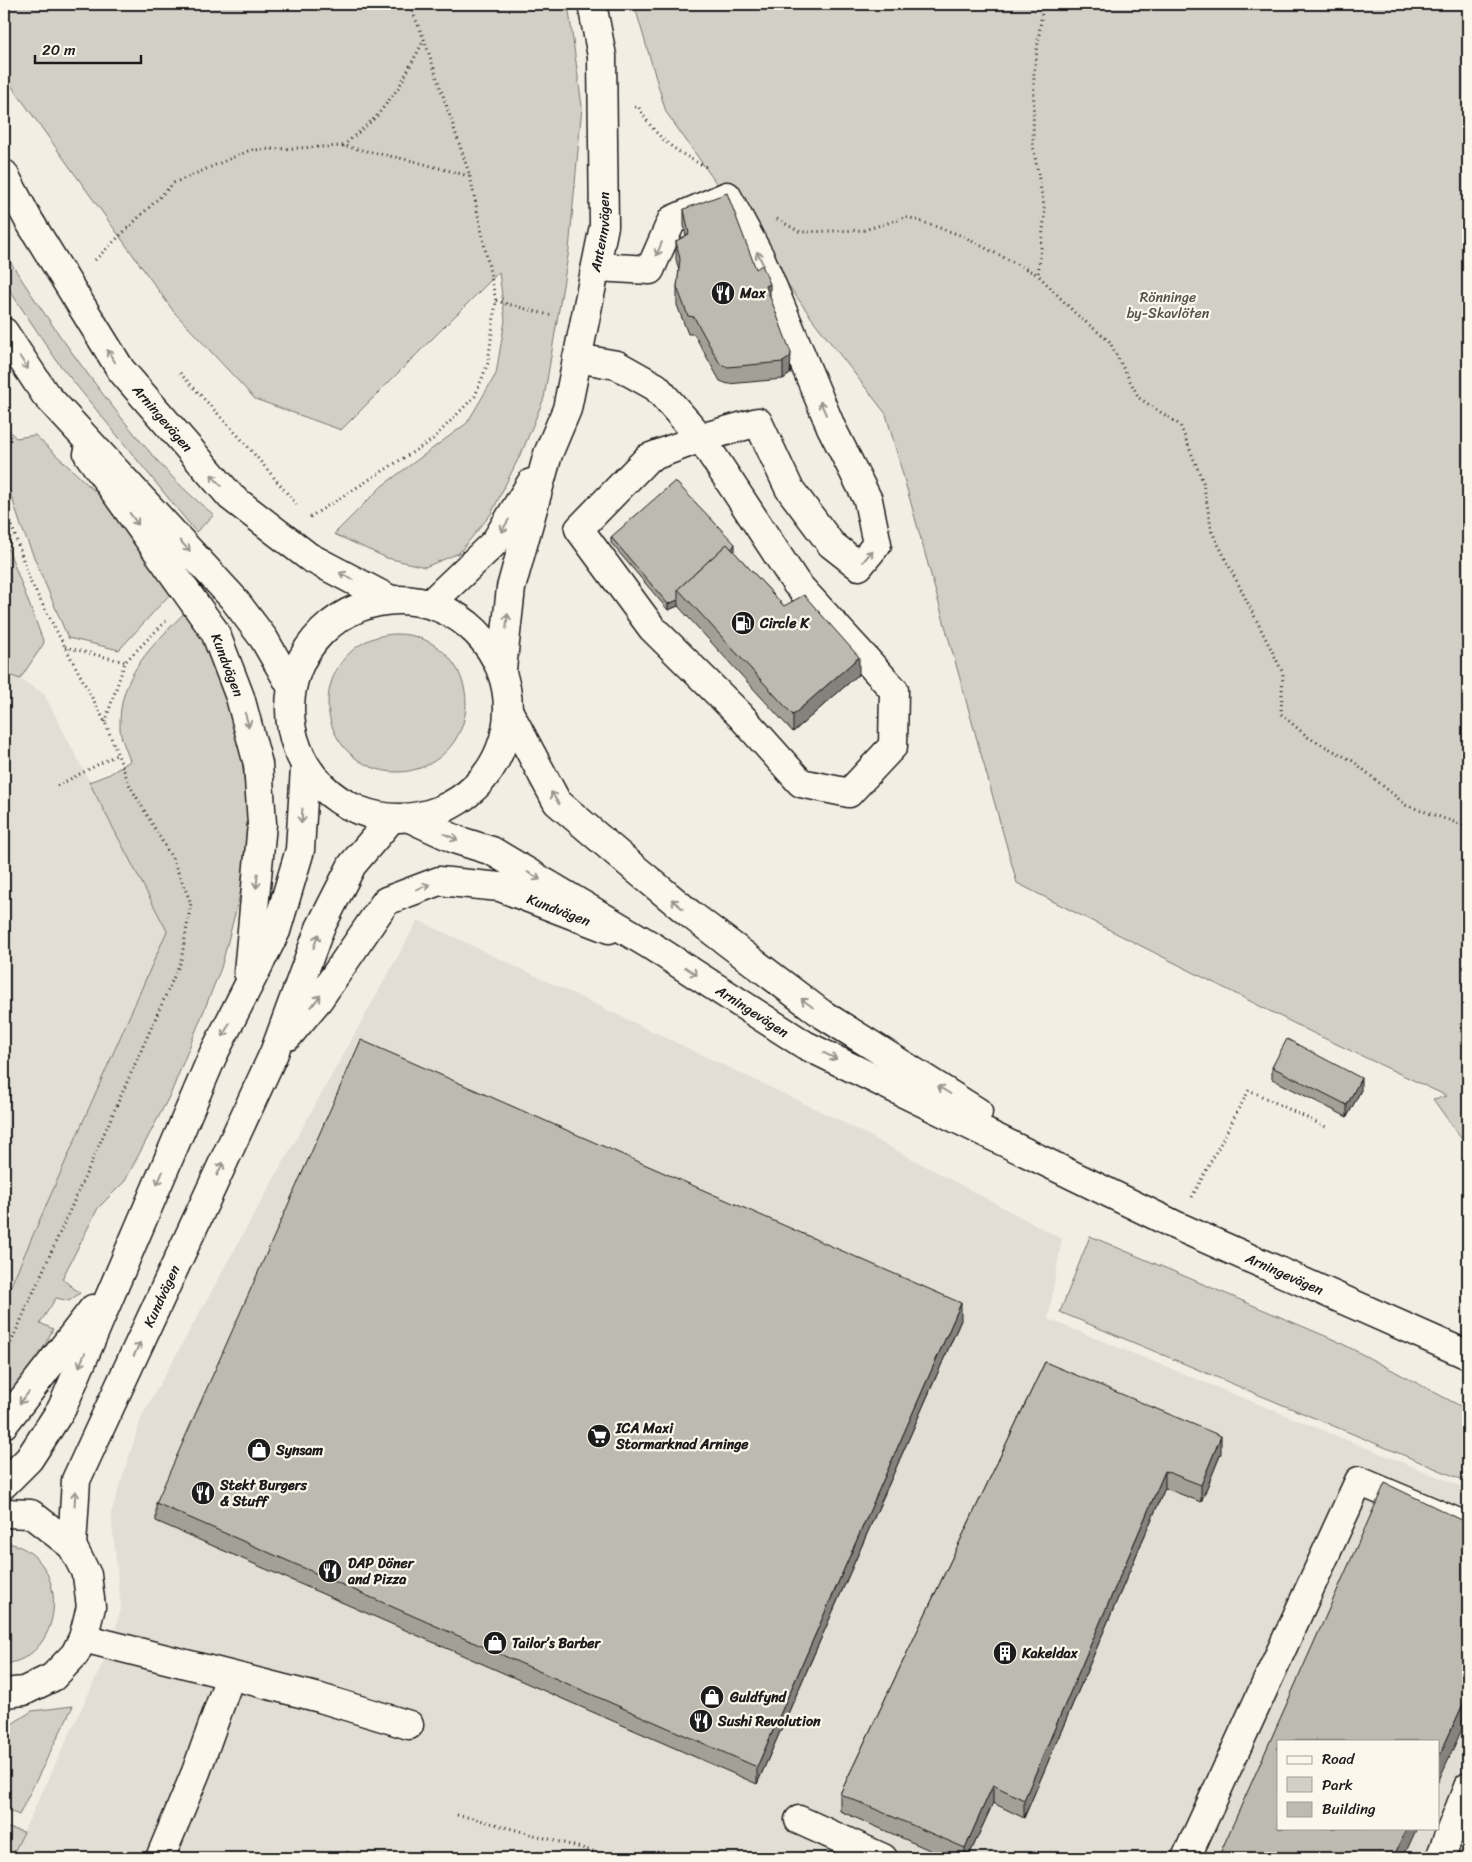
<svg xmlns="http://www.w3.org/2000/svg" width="1472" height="1862" viewBox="0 0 1472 1862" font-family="Sriracha,sans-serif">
	<rect width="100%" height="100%" fill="#f2eee4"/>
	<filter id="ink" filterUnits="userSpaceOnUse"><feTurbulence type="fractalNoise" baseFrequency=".02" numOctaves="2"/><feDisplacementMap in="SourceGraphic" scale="10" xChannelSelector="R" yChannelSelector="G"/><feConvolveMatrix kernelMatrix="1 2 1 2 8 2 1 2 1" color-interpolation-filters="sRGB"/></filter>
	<g filter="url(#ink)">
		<g fill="#e2ded5" fill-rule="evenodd">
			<path d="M4,673L20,679L44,694L167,931L4,1312Z"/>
			<path d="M418,920L839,1120L1062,1239L1048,1319L1468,1489V1858H11L111,1646L121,1608L111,1513L142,1416ZM1278,1741H1438V1828H1278Z"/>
		</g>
		<g fill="#d2cfc6" stroke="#777671">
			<path d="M4,4H568L582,106L569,250L544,398L524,447L491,514L459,553L425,567L387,558L334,534L382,486L467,423L496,374L505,320L499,272L341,430L255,399L174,312L8,81L4,73Z"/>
			<path d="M634,4H1468V1148L1433,1099L1447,1096L1313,1033L1017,883L886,414L813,320L666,112Z"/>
			<path d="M4,252C40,309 78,363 120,416C150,453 176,485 214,515L196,532L59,364L4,282Z"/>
			<path d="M4,425L16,438L35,435L103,499L171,593L119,650L68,638L21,526L4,473Z"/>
			<path d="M4,538L44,643L20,679L4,673Z"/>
			<path d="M187,610L223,676L240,742L248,814L244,879L221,968L171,1093L125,1181L98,1208L62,1279L80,1293L69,1301L56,1298L40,1323L53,1329L23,1388L4,1405V1301L167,931L89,782L110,774L130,761C127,751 120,738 120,728C118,674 153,646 187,610Z"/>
			<circle cx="397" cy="703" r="69"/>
			<path d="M1090,1236L1337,1341L1468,1410V1482L1060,1312Z"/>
			<path d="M4,1542C73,1553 67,1658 4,1664Z"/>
			<path d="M73,1706L19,1815L4,1809V1729L32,1711Z"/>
			<path d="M4,1827L24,1832L11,1858H4Z"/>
		</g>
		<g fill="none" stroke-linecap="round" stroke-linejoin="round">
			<g stroke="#1c1c1c" stroke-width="31">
				<g id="minor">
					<path d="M577,358L617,365L656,387L701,438L758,422L789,488L831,544L859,566L877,544L868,500L831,427L761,259L727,196L672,220L650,270L596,267"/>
					<path d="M701,438L796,583L894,690L893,746L849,793L801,783L740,715L652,628L579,529L648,458Z"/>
					<path id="s1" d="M88,454L215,632L240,697L258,764L262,824L248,972"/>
					<path d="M430,604L495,542L531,483"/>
					<path id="s2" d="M502,669L511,588L548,454L567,409L604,226L602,56L592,4"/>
					<path id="s3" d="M288,1036L319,999L386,901L439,881L500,887L609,929"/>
					<path d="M4,1424L93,1309"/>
					<path d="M4,1484L29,1459L62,1408L213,1055L276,931L300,850L305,767"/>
					<path d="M4,1513L31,1514L72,1546L87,1575L91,1607L83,1638L75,1654L53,1677L24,1691L4,1693"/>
					<path id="s4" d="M72,1546L76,1480L274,1053L320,928L352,865L391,819"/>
					<path d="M83,1638L320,1698L409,1725"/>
					<path d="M799,1820L883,1858"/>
					<path d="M160,1858L196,1772L230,1677"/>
					<path d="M1186,1858L1359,1481L1468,1527"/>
					<path d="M1440,1858L1468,1787"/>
				</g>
			</g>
			<g stroke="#1c1c1c" stroke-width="31">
				<g id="major">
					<path id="s5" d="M4,174L28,219L121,370L231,497L309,557L389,599"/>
					<path d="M4,332L45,394L233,598L264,639L291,686"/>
					<circle cx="399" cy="709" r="109"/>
					<path d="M509,712L557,802L638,871L690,914L822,1014L978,1112"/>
					<path id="s6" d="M412,819L457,840L492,851L650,945L805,1045L1177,1226L1468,1355"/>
				</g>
			</g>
			<g stroke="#1c1c1c" stroke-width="3" stroke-dasharray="1 4" stroke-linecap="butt">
				<path d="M1043,4L1034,73L1033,146L1045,212L1038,275L1076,314L1109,341L1139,398L1180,425L1203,482L1212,532L1283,673L1281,714L1309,738L1353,761L1406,805L1468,827"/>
				<path d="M635,107L638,106C657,140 675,151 708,168"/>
				<path d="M343,146L376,117L399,87L424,40"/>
				<path d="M777,219L800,232L864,230L908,217L960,235L1038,275"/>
				<path d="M95,260L174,183L250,150L343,146L413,161L469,176"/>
				<path d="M496,301L553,316"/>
				<path d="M180,373L244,442L297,505"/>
				<path d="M4,502L30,581L105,722L130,786L172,858L191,903L181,961L4,1358"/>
				<path d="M310,517L432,440L475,396L488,363L496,301L470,176L424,39L409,4"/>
				<path d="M65,647L125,662"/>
				<path d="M105,722L125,662L168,619"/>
				<path d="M57,786L118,754"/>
				<path d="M1192,1197L1249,1090L1326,1127"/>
				<path d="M457,1815L476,1819L618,1858"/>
				<path d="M777,1858L790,1852"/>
			</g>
			<use href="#minor" stroke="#fbf7ec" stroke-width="28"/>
			<use href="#major" stroke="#fbf7ec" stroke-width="28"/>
		</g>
		<g fill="#a3a098" stroke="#1c1c1c">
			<path d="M684,209L756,269L770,298L791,370L790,374L783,379L728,384L720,381L694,334H688L677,305V287L679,271L676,259V241L686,236L684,226Z"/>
			<path d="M611,537L735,550L734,552L784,606L859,674L793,732L678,606L668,610L611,543Z"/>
			<path d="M1272,1067L1361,1090L1347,1117L1272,1079Z"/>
			<path d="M961,1320L757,1784L156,1521V1503Z"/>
			<path d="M1045,1362L1221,1453L1201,1502L1165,1488L1024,1818L993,1803L968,1858H948L840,1811V1794Z"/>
		</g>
		<g fill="#84827c" stroke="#1c1c1c">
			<path d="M770,284V301L766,286Z"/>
			<path d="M791,353L790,374L783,379V362Z"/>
			<path d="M735,544V550L727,561L686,598Z"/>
			<path d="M678,600V606L668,610V604Z"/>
			<path d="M859,657V674L793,732V715Z"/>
			<path d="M1361,1078V1090L1347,1117V1105Z"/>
			<path d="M961,1303V1320L757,1784V1767Z"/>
			<path d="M1221,1436V1453L1201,1502V1485Z"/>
			<path d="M1165,1471V1488L1024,1818V1800Z"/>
			<path d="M1468,1693V1716L1438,1782V1759Z"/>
			<path d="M993,1785V1803L968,1858H965V1848Z"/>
			<path d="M1407,1828H1417L1403,1858H1393Z"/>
		</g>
		<g fill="#bdbab1" stroke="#1c1c1c">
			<path d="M727,193L756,269L762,265L770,284L766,286L791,353L790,357L783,362L728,367L720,364L694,317L688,316L677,287L680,259L676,241L689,234L684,209Z"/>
			<path d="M675,481L735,544L732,549L727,544L678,589V600L668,604L611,537Z"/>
			<path d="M727,544L784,606L804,595L859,657L793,715L678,589Z"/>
			<path d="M1287,1039L1361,1078L1347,1105L1272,1067Z"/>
			<path d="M361,1040L961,1303L757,1767L156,1503Z"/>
			<path d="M1045,1362L1221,1436L1201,1485L1165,1471L1024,1800L993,1785L965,1848L840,1794Z"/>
			<path d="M1385,1483L1468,1523V1693L1438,1759V1741H1278V1828H1407L1393,1858H1218Z"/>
			<path d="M347,1851L359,1858H343Z"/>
		</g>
		<defs><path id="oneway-shaft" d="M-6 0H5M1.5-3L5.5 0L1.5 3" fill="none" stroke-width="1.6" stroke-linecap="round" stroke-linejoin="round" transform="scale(1.25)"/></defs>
		<g stroke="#97948e">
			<use href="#oneway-shaft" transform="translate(659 249) rotate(113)"/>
			<use href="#oneway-shaft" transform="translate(760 258) rotate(-116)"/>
			<use href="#oneway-shaft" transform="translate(111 356) rotate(-123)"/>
			<use href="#oneway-shaft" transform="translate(24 363) rotate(57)"/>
			<use href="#oneway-shaft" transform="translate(823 408) rotate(-114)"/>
			<use href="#oneway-shaft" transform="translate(216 480) rotate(-131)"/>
			<use href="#oneway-shaft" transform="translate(134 519) rotate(54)"/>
			<use href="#oneway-shaft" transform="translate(505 526) rotate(121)"/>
			<use href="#oneway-shaft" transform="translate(185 546) rotate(47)"/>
			<use href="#oneway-shaft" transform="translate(868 556) rotate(-50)"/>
			<use href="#oneway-shaft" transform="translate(346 576) rotate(-152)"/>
			<use href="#oneway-shaft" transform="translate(507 621) rotate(-84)"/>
			<use href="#oneway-shaft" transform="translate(247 720) rotate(73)"/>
			<use href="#oneway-shaft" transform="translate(555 798) rotate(-123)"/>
			<use href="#oneway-shaft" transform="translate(302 816) rotate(93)"/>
			<use href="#oneway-shaft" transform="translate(451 837) rotate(24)"/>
			<use href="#oneway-shaft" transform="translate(534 876) rotate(31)"/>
			<use href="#oneway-shaft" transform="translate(257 881) rotate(95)"/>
			<use href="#oneway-shaft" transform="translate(423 887) rotate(-20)"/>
			<use href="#oneway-shaft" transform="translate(677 904) rotate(-140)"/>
			<use href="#oneway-shaft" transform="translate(316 941) rotate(-70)"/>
			<use href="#oneway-shaft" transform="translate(691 971) rotate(33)"/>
			<use href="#oneway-shaft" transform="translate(316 1001) rotate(-52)"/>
			<use href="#oneway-shaft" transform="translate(807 1003) rotate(-143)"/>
			<use href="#oneway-shaft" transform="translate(226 1030) rotate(116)"/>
			<use href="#oneway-shaft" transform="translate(830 1056) rotate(26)"/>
			<use href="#oneway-shaft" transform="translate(944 1090) rotate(-148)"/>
			<use href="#oneway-shaft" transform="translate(220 1169) rotate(-65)"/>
			<use href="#oneway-shaft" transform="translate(160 1178) rotate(113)"/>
			<use href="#oneway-shaft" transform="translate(137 1349) rotate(-65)"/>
			<use href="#oneway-shaft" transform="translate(82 1360) rotate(113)"/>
			<use href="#oneway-shaft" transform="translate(24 1398) rotate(129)"/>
			<use href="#oneway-shaft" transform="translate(75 1498) rotate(-87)"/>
		</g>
	</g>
	<defs>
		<g id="restaurant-disc" transform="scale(1.25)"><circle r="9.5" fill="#1c1c1c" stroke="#fbf7ec"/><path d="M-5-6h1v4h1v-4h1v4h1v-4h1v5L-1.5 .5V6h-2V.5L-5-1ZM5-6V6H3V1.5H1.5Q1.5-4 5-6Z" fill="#fff"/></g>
		<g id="fuel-disc" transform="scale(1.25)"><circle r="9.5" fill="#1c1c1c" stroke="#fbf7ec"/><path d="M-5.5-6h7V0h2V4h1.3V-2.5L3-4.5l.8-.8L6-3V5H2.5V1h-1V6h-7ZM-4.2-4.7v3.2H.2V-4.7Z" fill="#fff"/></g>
		<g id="supermarket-disc" transform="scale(1.25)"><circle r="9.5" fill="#1c1c1c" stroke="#fbf7ec"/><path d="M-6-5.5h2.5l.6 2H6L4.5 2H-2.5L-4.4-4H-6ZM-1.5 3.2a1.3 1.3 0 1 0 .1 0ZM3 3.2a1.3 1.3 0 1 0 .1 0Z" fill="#fff"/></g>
		<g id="shop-disc" transform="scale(1.25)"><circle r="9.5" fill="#1c1c1c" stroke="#fbf7ec"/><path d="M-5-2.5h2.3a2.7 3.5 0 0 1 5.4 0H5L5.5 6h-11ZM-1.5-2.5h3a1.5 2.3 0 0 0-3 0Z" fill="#fff"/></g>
		<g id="building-disc" transform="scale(1.25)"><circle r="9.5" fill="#1c1c1c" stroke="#fbf7ec"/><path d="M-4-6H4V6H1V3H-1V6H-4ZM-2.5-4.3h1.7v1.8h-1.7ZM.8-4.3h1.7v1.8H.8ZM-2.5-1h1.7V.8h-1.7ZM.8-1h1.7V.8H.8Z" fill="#fff"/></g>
	</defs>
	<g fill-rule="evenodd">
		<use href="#restaurant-disc" x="723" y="293"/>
		<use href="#fuel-disc" x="743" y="623"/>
		<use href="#supermarket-disc" x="599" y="1436"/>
		<use href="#shop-disc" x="259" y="1450"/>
		<use href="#restaurant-disc" x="203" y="1493"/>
		<use href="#restaurant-disc" x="330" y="1571"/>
		<use href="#shop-disc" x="495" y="1643"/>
		<use href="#building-disc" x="1005" y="1653"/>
		<use href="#shop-disc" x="712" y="1697"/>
		<use href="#restaurant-disc" x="701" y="1721"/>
	</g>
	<g text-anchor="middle" stroke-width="4.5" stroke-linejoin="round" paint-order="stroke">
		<g font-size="14" fill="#1c1c1c" stroke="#fbf7ec">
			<text dy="5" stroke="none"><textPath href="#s2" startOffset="450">Antennvägen</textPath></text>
			<text dy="5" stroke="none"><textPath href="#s5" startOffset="292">Arningevägen</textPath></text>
			<text dy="5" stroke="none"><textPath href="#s1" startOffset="254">Kundvägen</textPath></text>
			<text dy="5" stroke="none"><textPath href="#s3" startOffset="348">Kundvägen</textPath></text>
			<text dy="5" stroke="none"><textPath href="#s6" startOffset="392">Arningevägen</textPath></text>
			<text dy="5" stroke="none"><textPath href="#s6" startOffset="986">Arningevägen</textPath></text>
			<text dy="5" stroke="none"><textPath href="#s4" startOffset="269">Kundvägen</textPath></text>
		</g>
		<g font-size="14" font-weight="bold" fill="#1c1c1c" stroke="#fbf7ec" text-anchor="start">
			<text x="740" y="298">Max</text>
			<text x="760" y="628">Circle K</text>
			<text x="616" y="1433">ICA Maxi<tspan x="616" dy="16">Stormarknad Arninge</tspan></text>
			<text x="276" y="1455">Synsam</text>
			<text x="220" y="1490">Stekt Burgers<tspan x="220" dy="16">&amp; Stuff</tspan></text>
			<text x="348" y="1568">DAP Döner<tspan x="348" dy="16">and Pizza</tspan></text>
			<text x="512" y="1648">Tailor’s Barber</text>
			<text x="1022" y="1658">Kakeldax</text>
			<text x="730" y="1702">Guldfynd</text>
			<text x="718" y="1726">Sushi Revolution</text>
		</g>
		<g font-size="14" fill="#53524f" stroke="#fbf7ec">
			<text x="1168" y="302">Rönninge<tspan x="1168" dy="16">by-Skavlöten</tspan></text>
		</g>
	</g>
	<rect width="1472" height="1862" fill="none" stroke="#fbf7ec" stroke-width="20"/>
	<rect x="10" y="10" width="1452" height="1842" fill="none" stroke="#1c1c1c" stroke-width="2" filter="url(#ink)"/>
	<rect x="1277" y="1740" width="162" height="90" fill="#fbf7ec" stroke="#a29f99"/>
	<rect x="1287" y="1756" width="25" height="8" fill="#fbf7ec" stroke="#a29f99"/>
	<text x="1322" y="1764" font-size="15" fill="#1c1c1c">Road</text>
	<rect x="1287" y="1777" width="25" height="15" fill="#d2cfc6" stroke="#a29f99"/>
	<text x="1322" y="1790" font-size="15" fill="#1c1c1c">Park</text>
	<rect x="1287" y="1802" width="25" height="15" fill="#bdbab1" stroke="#a29f99"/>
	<text x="1322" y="1814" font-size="15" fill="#1c1c1c">Building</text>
	<path d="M35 55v8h106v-8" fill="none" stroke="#1c1c1c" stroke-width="2.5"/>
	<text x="42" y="55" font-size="15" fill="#1c1c1c" stroke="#fbf7ec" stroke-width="4" paint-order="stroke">20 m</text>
</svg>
